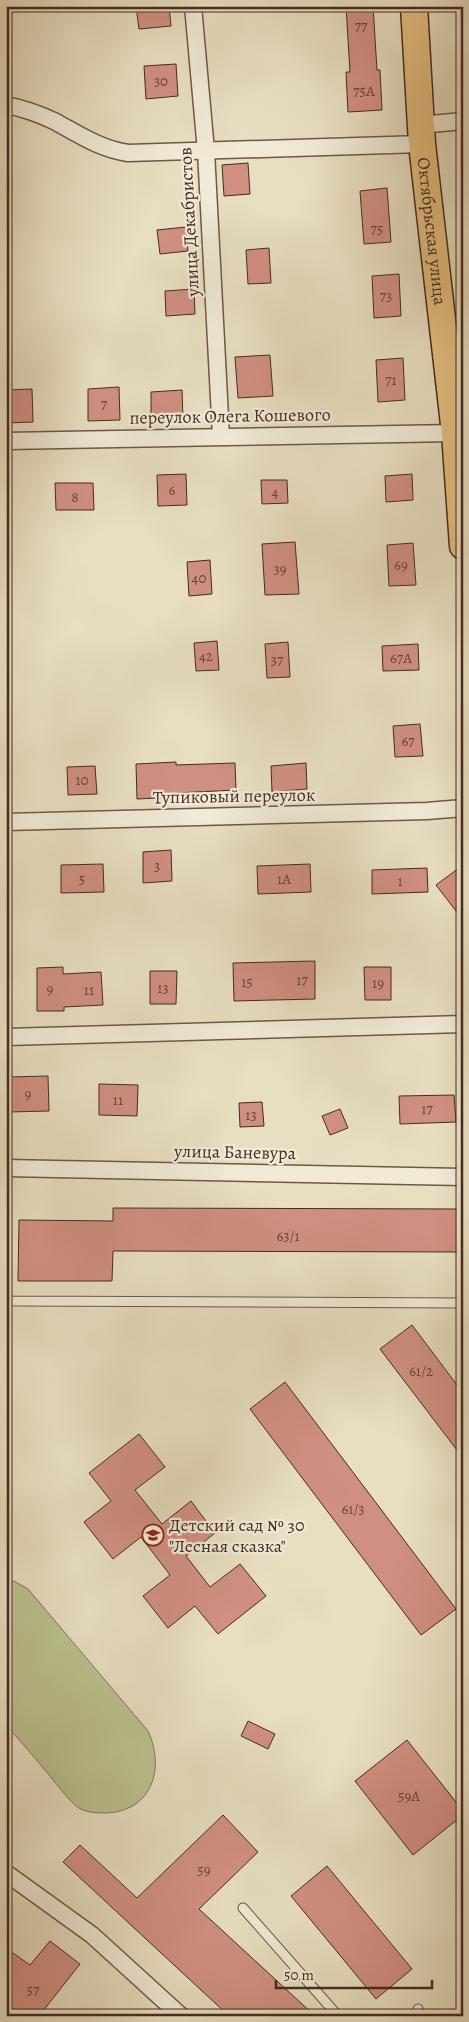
<svg xmlns="http://www.w3.org/2000/svg" width="469" height="2022" viewBox="0 0 469 2022" font-family="Alegreya,serif">
	<rect width="100%" height="100%" fill="#e8dec2"/>
	<filter id="stains"><feTurbulence type="fractalNoise" baseFrequency=".004" numOctaves="4"/><feColorMatrix values="0 0 0 0 .2 0 0 0 0 .09 0 0 0 0 .02 0 0 0 .5 -.17"/></filter>
	<radialGradient id="worn" r=".72"><stop offset=".6" stop-color="#630" stop-opacity="0"/><stop offset="1" stop-color="#630" stop-opacity=".3"/></radialGradient>
	<path fill="#bbc08f" stroke="#807658" d="M6,1580L14,1581L28,1589L148,1731C165,1767 153,1810 108,1813C99,1813 87,1813 79,1808C69,1801 61,1789 53,1780C38,1761 22,1743 6,1725Z"/>
	<g fill="#d08f83" stroke="#452b21">
		<path d="M136,6H169L171,26L139,29Z"/>
		<path d="M346,6H373L377,70H380L382,110L348,112L346,72H350Z"/>
		<path d="M176,64L178,96L146,99L144,66Z"/>
		<path d="M248,163L250,194L224,196L222,165Z"/>
		<path d="M387,188L391,242L364,244L360,191Z"/>
		<path d="M186,227L188,251L160,254L157,230Z"/>
		<path d="M269,248L271,283L248,284L246,250Z"/>
		<path d="M399,274L401,316L374,318L372,276Z"/>
		<path d="M194,289L195,314L166,316L165,291Z"/>
		<path d="M270,355L273,396L238,398L235,357Z"/>
		<path d="M403,358L405,400L378,402L376,360Z"/>
		<path d="M119,387L120,420L88,421V389Z"/>
		<path d="M32,389L33,422L6,423V390Z"/>
		<path d="M182,390L183,419L151,421V392Z"/>
		<path d="M186,474L187,505L158,506L157,475Z"/>
		<path d="M412,474L413,500L386,502L385,476Z"/>
		<path d="M261,480H287L288,503L262,504Z"/>
		<path d="M55,483H93L94,510H56Z"/>
		<path d="M295,542L299,594L265,595L262,544Z"/>
		<path d="M413,543L416,585L389,586L387,545Z"/>
		<path d="M210,560L212,594L189,596L187,562Z"/>
		<path d="M217,641L219,670L196,671L194,643Z"/>
		<path d="M288,642L290,677L267,678L265,644Z"/>
		<path d="M418,644L419,670L383,671L382,646Z"/>
		<path d="M420,724L423,756L395,757L393,726Z"/>
		<path d="M176,762V765L235,763L236,790L177,793V797L137,799L136,764Z"/>
		<path d="M306,763L307,789L272,792L271,766Z"/>
		<path d="M95,766L97,794L68,795L67,767Z"/>
		<path d="M171,850L172,881L143,883V852Z"/>
		<path d="M103,864L104,892L61,893V865Z"/>
		<path d="M310,864L311,892L258,894L257,866Z"/>
		<path d="M463,865V920L436,885Z"/>
		<path d="M427,868L428,892L372,894V870Z"/>
		<path d="M315,961V999L234,1001L233,963Z"/>
		<path d="M63,967V974L101,972L103,1005L64,1007V1011H37V968Z"/>
		<path d="M364,967H391V1000H365Z"/>
		<path d="M150,971H177L176,1004H150Z"/>
		<path d="M48,1076L49,1111L9,1112L8,1077Z"/>
		<path d="M99,1084L138,1085L137,1116L99,1115Z"/>
		<path d="M454,1095L456,1122L400,1124L399,1096Z"/>
		<path d="M262,1102L264,1126L240,1127L239,1103Z"/>
		<path d="M340,1109L348,1128L330,1135L322,1116Z"/>
		<path d="M113,1208L463,1209V1252L113,1251L112,1281H18L19,1220L113,1221Z"/>
		<path d="M412,1325L463,1393V1458L380,1349Z"/>
		<path d="M285,1382L456,1609L421,1635L250,1409Z"/>
		<path d="M139,1434L165,1467L135,1490L162,1524L191,1501L215,1533L186,1556L210,1587L240,1564L266,1596L218,1634L195,1606L168,1628L143,1596L170,1575L141,1537L113,1559L84,1522L111,1501L89,1473Z"/>
		<path d="M248,1721L275,1734L268,1749L241,1736Z"/>
		<path d="M407,1740L463,1811V1815L413,1855L355,1781Z"/>
		<path d="M223,1815L258,1852L199,1909L315,2016H229L63,1862L80,1845L137,1898Z"/>
		<path d="M327,1866L412,1969L376,1999L291,1896Z"/>
		<path d="M50,1941L80,1964L39,2016H6V1948L30,1965Z"/>
	</g>
	<g fill="none" stroke-linecap="round" stroke-linejoin="round">
		<g stroke="#6e5849" stroke-width="11">
			<g id="lane">
				<path d="M6,1298L11,1301L463,1303"/>
				<path d="M243,1908L338,2016"/>
				<path d="M416,2016L418,2009"/>
			</g>
		</g>
		<g stroke="#6e5849" stroke-width="19">
			<g id="street">
				<path d="M193,6L206,151L221,436"/>
				<path d="M6,105C22,108 39,114 54,121C78,134 100,149 128,153L422,144"/>
				<path d="M420,125L463,121"/>
				<path d="M6,441L455,433"/>
				<path d="M6,822L427,811L463,808"/>
				<path d="M6,1037L463,1024"/>
				<path d="M6,1168L463,1177"/>
				<path d="M6,1873L92,1935L181,2016"/>
			</g>
		</g>
		<g stroke="#452b21" stroke-width="29">
			<g id="primary">
				<path id="s1" d="M414,6L422,144L455,433L463,546"/>
			</g>
		</g>
		<use href="#lane" stroke="#f0ead7" stroke-width="9"/>
		<use href="#street" stroke="#f0ead7" stroke-width="16"/>
		<use href="#primary" stroke="#e4bf81" stroke-width="26"/>
	</g>
	<defs>
		<g id="school-ring" transform="scale(1.125)"><circle r="9.5" fill="#f0ead7" stroke="#8f2418" stroke-width="1.5"/><path d="M0-5L7-2L0 1L-7-2ZM-4 1L0 2.5L4 1V4Q0 6-4 4Z" fill="#8f2418"/></g>
	</defs>
	<g fill-rule="evenodd">
		<use href="#school-ring" x="153" y="1535"/>
	</g>
	<g text-anchor="middle" stroke-width="4.5" stroke-linejoin="round" paint-order="stroke">
		<g font-size="15" fill="#68443a">
			<text x="361" y="31">77</text>
			<text x="161" y="86">30</text>
			<text x="364" y="96">75А</text>
			<text x="377" y="234">75</text>
			<text x="386" y="301">73</text>
			<text x="391" y="385">71</text>
			<text x="104" y="409">7</text>
			<text x="172" y="495">6</text>
			<text x="275" y="497">4</text>
			<text x="75" y="502">8</text>
			<text x="401" y="570">69</text>
			<text x="280" y="574">39</text>
			<text x="199" y="583">40</text>
			<text x="206" y="661">42</text>
			<text x="401" y="663">67А</text>
			<text x="277" y="665">37</text>
			<text x="408" y="746">67</text>
			<text x="82" y="785">10</text>
			<text x="157" y="871">3</text>
			<text x="82" y="884">5</text>
			<text x="284" y="884">1А</text>
			<text x="400" y="886">1</text>
			<text x="302" y="985">17</text>
			<text x="247" y="987">15</text>
			<text x="378" y="988">19</text>
			<text x="163" y="993">13</text>
			<text x="50" y="994">9</text>
			<text x="89" y="995">11</text>
			<text x="28" y="1099">9</text>
			<text x="118" y="1105">11</text>
			<text x="427" y="1114">17</text>
			<text x="251" y="1120">13</text>
			<text x="288" y="1241">63/1</text>
			<text x="421" y="1376">61/2</text>
			<text x="353" y="1514">61/3</text>
			<text x="409" y="1801">59А</text>
			<text x="204" y="1875">59</text>
			<text x="33" y="1995">57</text>
		</g>
		<g font-size="18" fill="#452b21" stroke="#f0ead7">
			<text transform="translate(189 222) rotate(-93)" y="6">улица Декабристов</text>
			<text dy="6" stroke="none"><textPath href="#s1" startOffset="226">Октябрьская улица</textPath></text>
			<text transform="translate(230 416) rotate(-1)" y="6">переулок Олега Кошевого</text>
			<text transform="translate(234 796) rotate(-1)" y="6">Тупиковый переулок</text>
			<text transform="translate(235 1152) rotate(1)" y="6">улица Баневура</text>
		</g>
		<g font-size="18" fill="#452b21" stroke="#f0ead7" text-anchor="start">
			<text x="169" y="1531">Детский сад № 30<tspan x="169" dy="21">"Лесная сказка"</tspan></text>
		</g>
	</g>
	<rect width="469" height="2022" fill="none" stroke="#e8dec2" stroke-width="25"/>
	<rect x="8" y="8" width="454" height="2007" fill="none" stroke="#452b21" stroke-width="2.5"/>
	<rect x="12" y="12" width="444" height="1997" fill="none" stroke="#452b21"/>
	<path d="M276 1980v8h156v-8" fill="none" stroke="#452b21" stroke-width="2.5"/>
	<text x="284" y="1980" font-size="15" fill="#452b21" stroke="#f0ead7" stroke-width="4" paint-order="stroke">50 m</text>
	<rect width="100%" height="100%" filter="url(#stains)"/>
	<rect width="100%" height="100%" fill="url(#worn)"/>
</svg>
